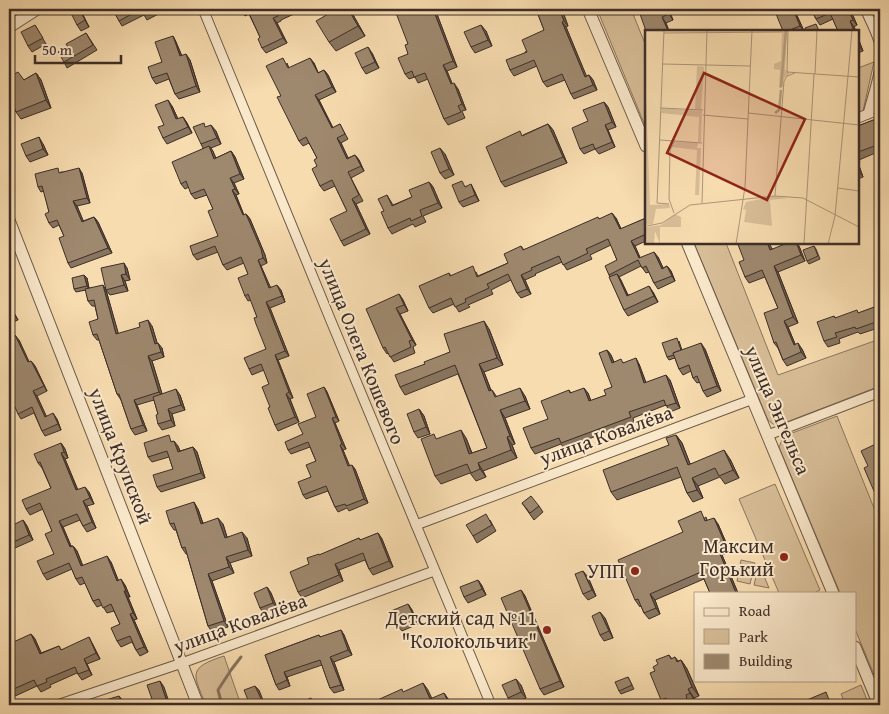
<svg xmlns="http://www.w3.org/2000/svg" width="889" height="714" viewBox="0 0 889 714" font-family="'Gentium Book Plus',serif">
	<rect width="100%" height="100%" fill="#f7dcaf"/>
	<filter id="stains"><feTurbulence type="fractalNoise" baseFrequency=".004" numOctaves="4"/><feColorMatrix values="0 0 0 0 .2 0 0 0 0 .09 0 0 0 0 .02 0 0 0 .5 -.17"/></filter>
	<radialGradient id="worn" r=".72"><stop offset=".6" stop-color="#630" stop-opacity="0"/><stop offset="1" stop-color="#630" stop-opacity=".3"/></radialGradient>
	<g fill="#d8be98" stroke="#8b7660">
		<path d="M597,9H631L646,46V128Z"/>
		<path d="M874,62L863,111L858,113V68Z"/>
		<path d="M694,243H726L778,375L880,339V386L779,425L773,424L768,420Z"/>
		<path d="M837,416L880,523V689L855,629V593H840L779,447L782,440L787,435Z"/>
		<path d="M775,484L820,590L814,593H779L739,499Z"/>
		<path d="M741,560L755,563L750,584L737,581Z"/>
		<path d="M759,564L769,588L754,585Z"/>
		<path d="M224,656L241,705H206C193,674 187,668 224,656Z"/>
		<path d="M861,685L869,705H846L841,694Z"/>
	</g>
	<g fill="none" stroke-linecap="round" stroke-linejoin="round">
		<path stroke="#87735d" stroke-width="3" d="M222,705L218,690L231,670L241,657"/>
		<g stroke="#6c5a4a" stroke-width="11">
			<g id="minor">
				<path d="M203,9L331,321L491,705"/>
				<path d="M865,9C870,20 877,33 880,45C884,67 873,93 868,114"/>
				<path d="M858,118L880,109"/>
				<path d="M768,435L880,392"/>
				<path d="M416,525L753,399"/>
				<path d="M57,705L182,663L434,571"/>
			</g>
		</g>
		<g stroke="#6c5a4a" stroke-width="13">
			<g id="tertiary">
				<path d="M588,9L646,146"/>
				<path d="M9,27L37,9"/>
				<path d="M9,220L198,705"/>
				<path d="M687,242L833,593"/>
				<path d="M855,647L879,705"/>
			</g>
		</g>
		<use href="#minor" stroke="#fae8cb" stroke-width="9"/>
		<use href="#tertiary" stroke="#fae8cb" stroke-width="11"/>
	</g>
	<g fill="#88755f" stroke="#3e2e28">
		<path d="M80,9L89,27L81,31L77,25Z"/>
		<path d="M115,9H168L147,20L144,15L122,26L119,21Z"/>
		<path d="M240,9H291L294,14L281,20V21L277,23L287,43L266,53L262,48L260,37L249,14L245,16Z"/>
		<path d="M435,9L457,67L447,71L452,84L458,89L466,110L462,111L465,118L448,125L444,119L428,79L418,83L415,77L409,79L405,74L408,54V44L402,10Z"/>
		<path d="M536,9H570L563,12L568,26L566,27L586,76L589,75L593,80L597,90L574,99L571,94L565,80L547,87L543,82L537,66L514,76L510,70L544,30Z"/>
		<path d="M654,9H668L673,20L666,23L669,31H646Z"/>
		<path d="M794,9L804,31H783Z"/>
		<path d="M811,9H850L857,25L854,27L856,31H838L833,19L820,25L816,19Z"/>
		<path d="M352,13L365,36L336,51L329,42Z"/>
		<path d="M35,25L46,44L32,52L28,46Z"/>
		<path d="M486,31L492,46L475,53L471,47Z"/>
		<path d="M86,33L97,50L67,68L64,62L68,47Z"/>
		<path d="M173,36L176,42L182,56L190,60L200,92L179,99L175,94L169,79L156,84L152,78L162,62Z"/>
		<path d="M858,38L863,51L858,53Z"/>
		<path d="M372,53L379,68L366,74L362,68Z"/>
		<path d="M287,63L289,68L314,63L318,73L324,70L328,75L336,92L319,100L333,128L340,124L343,130L348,139L341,143L348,158L355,155L359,160L364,171L351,178L363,201L356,204L370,234L344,246L341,241L347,211L335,186L324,191L320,186L317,166V158L309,143L303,146L299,141L281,96Z"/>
		<path d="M36,73L41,80L51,108L21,119L16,112L14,107L9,110V77L24,80Z"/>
		<path d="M604,102L608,107L616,127L608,130L615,147L599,154L595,149L584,154L580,149L588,121Z"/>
		<path d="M172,106L178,119L183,117L187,123L192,133L167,144L163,138L164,125Z"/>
		<path d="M880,111V151L859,160L860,162H858V126L876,119Z"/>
		<path d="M548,124L553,130L567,163L505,187L501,182L523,135Z"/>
		<path d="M206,127L216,131L221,144L211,148L216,158L231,151L235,157L244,179L234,183L239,194L236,195L244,215L246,214L250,219L265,255L267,263L261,266L270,287L281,290L285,302L270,308L289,356L278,360L293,398L290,399L299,422L278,431L275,425L270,407L269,384L264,370L252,375L249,369L266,349L257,317L251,300L248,301L245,296L248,274L244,263L227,270L223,265L218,252L197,260L193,255L218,236L213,209L207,195L195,199L191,194L189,187L185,189L181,184L203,148L201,144Z"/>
		<path d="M43,144L48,155L30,162L26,156Z"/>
		<path d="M445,154L454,175L445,179L440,173Z"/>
		<path d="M858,163L863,177L858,179Z"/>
		<path d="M61,172L82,173L90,203L77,206L83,221L94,217L98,222L112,253L71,268L68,263L64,236L59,225L53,228L49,223V212L44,191L41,192L38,187Z"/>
		<path d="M429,182L433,187L442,208L423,216L426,222L415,227L413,224L392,234L388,228L384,211L387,195L393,205L412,197Z"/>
		<path d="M466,186L474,190L479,201L463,207L459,202Z"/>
		<path d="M616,218L621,229L646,218V241L635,246L640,258L658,257L663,268L667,266L671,271L675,281L658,289L654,283L649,272L646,273L641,266L619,277L628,295L653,292L658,302L628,316L624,310L609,275L617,260L611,245L590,255L592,259L567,270L562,262L535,274L536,275L525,280L531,294L521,298L517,293L511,280L491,290L493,294L468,305L470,307L459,312L454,304L433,313L429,308L449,273L451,276L476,272L478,276L508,263L521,246L524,250L599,219Z"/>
		<path d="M799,246L805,261L778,272L798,323L788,327L795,344L802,349L806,358L787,366L783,360L778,348L774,343L778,308L765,277L749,283L745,277L744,260L772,249Z"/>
		<path d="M814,246L816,249L820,259L809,264L807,261Z"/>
		<path d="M127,268L130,280L125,281L128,291L110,295L106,290Z"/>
		<path d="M87,278L89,288L106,290L118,334L152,326L157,343L162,348L164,357L152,361L162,394L180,395L185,410L172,414L175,426L162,430L158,424V414L154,400L137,405L147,431L135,435L131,429L121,400L117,394L99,340H97L93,335L98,319L95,306H92L88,301L86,290L76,292L74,289Z"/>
		<path d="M399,294L403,300L408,311L400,314L416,345L413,347L415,353L394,362L388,353L387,354L383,348Z"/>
		<path d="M9,304L12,309L18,320L9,324Z"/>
		<path d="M880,305V331L878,328L860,334L858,332L839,339L840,343L828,347L824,341L834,316L836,318L859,313Z"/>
		<path d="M489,329L503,365L484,372L491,390H492L497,397L525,396L530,409L505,418L515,444L512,445L517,458L483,471L486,477L476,481L470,473L441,484L435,476L437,439L466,438L472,453L487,448L458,374L405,395L400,387L425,364L450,352Z"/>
		<path d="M19,340L29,362L31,361L35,366L47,391L37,396L46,416L57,419L61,430L45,436L42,431L34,413L21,419L18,414Z"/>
		<path d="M679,341L682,350L705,349L721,391L707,397L703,391L700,382L697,383L693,378L691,371L683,375L679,369L675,358L669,360L667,357Z"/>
		<path d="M607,350L611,355L614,362L639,364L646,383L670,380L680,408L670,412L666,405L633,418L634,422L564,448L561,444L535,454L531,448L548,419L569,390L571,393H588L591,401L606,395L612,387Z"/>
		<path d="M324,387L327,392L339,421L335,423L346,449L343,450L349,466L355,469L368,503L349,511L347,508L338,512L335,507L328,491L306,499L303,495L311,477L316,461L310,447L291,454L288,450L303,434L316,417Z"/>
		<path d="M419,409L424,416L430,434L418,438L414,432Z"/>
		<path d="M676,435L682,443L690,464L730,459L739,478L725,484L720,477L698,486L703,498L693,502L687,493L681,477L617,500L611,492L669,445Z"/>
		<path d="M173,441L178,446L180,451L193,447L197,452L205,478L161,492L157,487L173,469L169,457L152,462L148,457Z"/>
		<path d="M61,443L65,449L68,458L65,459L78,490L89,492L94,504L87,506L96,528L87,532L83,526L80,520L63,527L71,546H73L77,551L83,566L111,562L118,580L125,585L130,597H128L137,619L134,620L148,652L140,656L136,650L132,642L121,647L117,641L120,624L114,611L107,613L102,605L97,607L93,601L85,583L80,585L76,579L72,569L47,580L43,574L54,554L52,531L43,509L30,515L26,509L51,488L42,468L38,463Z"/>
		<path d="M522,503L539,506L543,512L534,520Z"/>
		<path d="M198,509L203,523L223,524L227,537L247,538L252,556L230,563L234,573L212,581L228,627L212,632L208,626L187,554H186L182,548L176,530H174L170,524Z"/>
		<path d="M706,517L707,520L718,524L730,552L722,555L738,593H710L704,579L655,600L660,614L649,619L644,613L641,606L640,607L635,600L683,532Z"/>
		<path d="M23,520L27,526L33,540L15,548L11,543Z"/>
		<path d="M490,520L496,531L477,543L473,536Z"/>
		<path d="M378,533L382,539L393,567L373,575L369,569L365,560L339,570L343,581L302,598L298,592L309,564L320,555L359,538L361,540Z"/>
		<path d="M588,577L596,596L588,600L583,594Z"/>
		<path d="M478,580L482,586L486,595L468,603L464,597Z"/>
		<path d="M267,587L271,593L277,608L264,614L260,608Z"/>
		<path d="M521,590L525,596L564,687L544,695L540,689Z"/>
		<path d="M408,604L412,610L418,624L402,631L397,625Z"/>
		<path d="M605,618L613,638L604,641L600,635Z"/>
		<path d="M341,630L344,635L352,655L334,662L344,690L334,693L330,688L322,665L287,677L290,686L279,690L276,685L265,655L319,635L321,637Z"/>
		<path d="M31,634L35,639L41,653L59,646L61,650L92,643L100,659L87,664L92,675L82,680L77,673L50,685L51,687L41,692L37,686L13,697L9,690Z"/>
		<path d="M669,655L672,659L675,657L678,661L681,660L687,669L699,696L694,698L696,703L692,704L693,705H665L661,700L655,671L658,664Z"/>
		<path d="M628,677L634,689L621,694L619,691Z"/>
		<path d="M521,685L526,698L512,704L508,698Z"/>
	</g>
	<g fill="#6f5f4d" stroke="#3e2e28">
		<path d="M79,9H80L89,27L85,20Z"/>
		<path d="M348,9L352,13L365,36L358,26Z"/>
		<path d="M433,9H435L457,67L453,61Z"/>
		<path d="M559,9L563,12L568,26L564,21Z"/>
		<path d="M667,9H669L673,20L669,14Z"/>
		<path d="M793,9H794L804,31L800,26Z"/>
		<path d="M848,9H850L857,25L853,20Z"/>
		<path d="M662,17L666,23L669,31H668Z"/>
		<path d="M273,18L277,23L287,43L283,38Z"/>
		<path d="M850,21L854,27L856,31H854Z"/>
		<path d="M562,22L566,27L589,82L585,77Z"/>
		<path d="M481,25L486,31L492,46L488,40Z"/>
		<path d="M173,36L176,42L184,62L180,56Z"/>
		<path d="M858,38L863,51L859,46Z"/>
		<path d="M368,47L372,53L379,68L375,62Z"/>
		<path d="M186,54L190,60L200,92L196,86Z"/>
		<path d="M310,58L314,63L321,79L318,73Z"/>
		<path d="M443,65L447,71L455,90L451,84Z"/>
		<path d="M324,70L328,75L336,92L332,87Z"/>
		<path d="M36,73L41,80L51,108L46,100Z"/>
		<path d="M589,75L593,80L597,90L593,85Z"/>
		<path d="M454,83L458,89L466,110L462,104Z"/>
		<path d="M315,95L319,100L336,134L332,128Z"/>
		<path d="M168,100L172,106L181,126L176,119Z"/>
		<path d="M604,102L608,107L616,127L612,122Z"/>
		<path d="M183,117L187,123L192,133L188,127Z"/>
		<path d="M548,124L553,130L567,163L563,157Z"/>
		<path d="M211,125L216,131L221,144L217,138Z"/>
		<path d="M605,125L608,130L615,147L612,142Z"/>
		<path d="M39,137L43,144L48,155L43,149Z"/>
		<path d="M337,138L341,143L351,164L347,159Z"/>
		<path d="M209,146L213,151L218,164L214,159Z"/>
		<path d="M440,148L445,154L454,175L449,169Z"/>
		<path d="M231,151L235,157L244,179L240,174Z"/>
		<path d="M355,155L359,160L364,171L361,166Z"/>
		<path d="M858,163L863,177L859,171L858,168Z"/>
		<path d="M79,168L82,173L90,203L87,198Z"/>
		<path d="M230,178L234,183L239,194L235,189Z"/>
		<path d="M429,182L433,187L442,208L438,203Z"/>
		<path d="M471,184L474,190L479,201L475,195Z"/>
		<path d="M232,190L236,195L246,221L243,215Z"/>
		<path d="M352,199L356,204L370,234L366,229Z"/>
		<path d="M73,201L77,206L86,227L82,222Z"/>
		<path d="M612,213L616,218L624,235L620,229Z"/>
		<path d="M246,214L250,219L265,255L267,263L263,258Z"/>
		<path d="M94,217L98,222L112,253L108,248Z"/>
		<path d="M631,241L635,246L643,264L639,258Z"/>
		<path d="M767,242H769L775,256L770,250Z"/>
		<path d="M796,242L799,246L805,261L801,255Z"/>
		<path d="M654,252L658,257L666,274L662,269Z"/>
		<path d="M258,260L261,266L273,293L269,288Z"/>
		<path d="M124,263L127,268L130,280L126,274Z"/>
		<path d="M667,266L671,271L675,281L672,276Z"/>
		<path d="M774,266L778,272L798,323L793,317Z"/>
		<path d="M617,274L621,280L631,302L627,296Z"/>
		<path d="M84,275L87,278L89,289L87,286Z"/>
		<path d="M121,275L125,281L128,291L124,285Z"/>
		<path d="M521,275L525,280L531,294L527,289Z"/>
		<path d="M103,285L106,290L120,339L116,334Z"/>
		<path d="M277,285L281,290L285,302L282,296Z"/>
		<path d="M649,286L653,292L658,302L654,296Z"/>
		<path d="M399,294L403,300L408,311L404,305Z"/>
		<path d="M266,302L270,308L289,356L285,351Z"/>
		<path d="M9,304L12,309L18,320L14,315Z"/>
		<path d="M396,308L400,314L416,345L412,340Z"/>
		<path d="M148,320L152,326L159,349L155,344Z"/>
		<path d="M484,321L489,329L503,365L497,358Z"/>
		<path d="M784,321L788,327L798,351L794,345Z"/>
		<path d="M15,335L19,340L32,368L28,362Z"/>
		<path d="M158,343L162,348L164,357L161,352Z"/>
		<path d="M701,343L705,349L721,391L717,386Z"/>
		<path d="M798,343L802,349L806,358L801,352Z"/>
		<path d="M607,350L611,355L616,368L612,363Z"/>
		<path d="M275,355L278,360L293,398L289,392Z"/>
		<path d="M148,356L152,361L163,397L159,392Z"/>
		<path d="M636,358L639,364L648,388L644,383Z"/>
		<path d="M31,361L35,366L47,391L44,386Z"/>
		<path d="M479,364L484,372L494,399L489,391Z"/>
		<path d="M666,375L670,380L680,408L676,403Z"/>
		<path d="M324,387L327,392L339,421L336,417Z"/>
		<path d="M520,388L525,396L530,409L525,401Z"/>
		<path d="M584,388L588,393L593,407L589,401Z"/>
		<path d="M176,389L180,395L185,410L181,405Z"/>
		<path d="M33,391L37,396L49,422L45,417Z"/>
		<path d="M286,394L290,399L299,422L295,417Z"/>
		<path d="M134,400L137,405L147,431L143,425Z"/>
		<path d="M168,409L172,414L175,426L171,420Z"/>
		<path d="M419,409L424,416L430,434L426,427Z"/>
		<path d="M500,410L505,418L515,444L510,436Z"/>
		<path d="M53,413L57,419L61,430L58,424Z"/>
		<path d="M332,418L335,423L346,449L342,444Z"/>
		<path d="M461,430L466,438L475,462L469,454Z"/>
		<path d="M676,435L682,443L694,474L688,465Z"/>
		<path d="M507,437L512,445L517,458L511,450Z"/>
		<path d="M174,441L178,446L182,457L178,452Z"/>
		<path d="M61,443L65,449L68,458L64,452Z"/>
		<path d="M340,445L343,450L352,471L348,466Z"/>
		<path d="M193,447L197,452L205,478L201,473Z"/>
		<path d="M724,450L730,459L739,478L733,470Z"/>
		<path d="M61,453L65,459L80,496L76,490Z"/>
		<path d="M478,463L483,471L486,477L480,469Z"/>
		<path d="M352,465L355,469L368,503L364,499Z"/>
		<path d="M692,478L698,486L703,498L697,490Z"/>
		<path d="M85,487L89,492L94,504L90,498Z"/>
		<path d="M83,501L87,506L96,528L92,522Z"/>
		<path d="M194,502L198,509L205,530L201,524Z"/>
		<path d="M218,518L223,524L229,544L225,538Z"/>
		<path d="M714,518L718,524L730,552L726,546Z"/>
		<path d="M23,520L27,526L33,540L29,535Z"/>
		<path d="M59,521L63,527L74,553L70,547Z"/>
		<path d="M242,532L247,538L252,556L248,550Z"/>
		<path d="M378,533L382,539L393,567L389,561Z"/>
		<path d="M73,546L77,551L85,572L81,566Z"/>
		<path d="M718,549L722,555L738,593H736Z"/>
		<path d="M107,556L111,562L121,587L117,581Z"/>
		<path d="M226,557L230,563L234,573L229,567Z"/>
		<path d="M335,564L339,570L343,581L339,575Z"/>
		<path d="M583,571L588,577L596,596L592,590Z"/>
		<path d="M208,574L212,581L228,627L224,621Z"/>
		<path d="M121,579L125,585L130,597L126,591Z"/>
		<path d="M478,580L482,586L486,595L482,589Z"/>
		<path d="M267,587L271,593L277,608L273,603Z"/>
		<path d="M521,590L525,596L564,687L560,681Z"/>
		<path d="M124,591L128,597L137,619L133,613Z"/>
		<path d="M650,594L655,600L660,614L656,608Z"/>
		<path d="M408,604L412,610L418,624L414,617Z"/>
		<path d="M600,612L605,618L613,638L609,631Z"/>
		<path d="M130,614L134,620L148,652L144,647Z"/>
		<path d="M341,630L344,635L352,655L348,650Z"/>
		<path d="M31,634L35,639L44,659L40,654Z"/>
		<path d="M89,637L100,659L96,653Z"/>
		<path d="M330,657L334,662L344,690L341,685Z"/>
		<path d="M84,659L87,664L92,675L89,670Z"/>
		<path d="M681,660L687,669L699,696L692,687Z"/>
		<path d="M284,672L287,677L290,686L287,680Z"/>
		<path d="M516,679L521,685L526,698L521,692Z"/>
		<path d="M160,681L164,687L170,705H168Z"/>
		<path d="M423,683L428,690L435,705L430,699Z"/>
		<path d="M255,686L259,690L265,705H264Z"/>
		<path d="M688,689L694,698L696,703L690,693Z"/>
		<path d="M444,693L449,700L451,705H449Z"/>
		<path d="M119,696L124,702L125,705H123Z"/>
	</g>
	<g fill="#9e886e" stroke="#3e2e28">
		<path d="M69,9H79L85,20L77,25Z"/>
		<path d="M115,9H154L143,14L141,9L119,21L114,12L116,11Z"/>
		<path d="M247,9H289L277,14L278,16L273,18L283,38L262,48L258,39L260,37Z"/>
		<path d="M337,9H348L358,26L329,42L316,21Z"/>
		<path d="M401,9H433L453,61L443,65L451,84L454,83L462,104L458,106L461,112L444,119L425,73L414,77L412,71L405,74L398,58L408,54L405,45L408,44L396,13L402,10Z"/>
		<path d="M536,9H559L564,21L562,22L585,77L589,75L593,85L571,94L562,74L543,82L534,60L510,70L506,60L527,52L522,40L544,30Z"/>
		<path d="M654,9H667L669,14L662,17L668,31H646L640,14Z"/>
		<path d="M774,9H793L800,26L787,31H783Z"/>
		<path d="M811,9H848L853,20L850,21L854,31H838L830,13L816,19Z"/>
		<path d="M816,24L819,31H806L805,28Z"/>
		<path d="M35,25L43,38L28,46L21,32Z"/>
		<path d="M481,25L488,40L471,47L464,32Z"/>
		<path d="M86,33L93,45L64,62L58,52L68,47L66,44Z"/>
		<path d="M173,36L180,56L186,54L196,86L175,94L167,73L152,78L148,67L162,62L155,42Z"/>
		<path d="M368,47L375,62L362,68L355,53Z"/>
		<path d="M283,58L288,68L310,58L318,73L324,70L332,87L315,95L332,128L340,124L345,134L337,138L347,159L355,155L361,166L348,172L359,195L352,199L366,229L341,241L330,219L347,211L332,180L320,186L312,169L317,166L314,160L317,158L306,137L299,141L277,97L281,96L266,66Z"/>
		<path d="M18,72L24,80L36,73L46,100L16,112L11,99L9,100V77Z"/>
		<path d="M168,100L176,119L183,117L188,127L163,138L158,127L164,125L155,105Z"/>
		<path d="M604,102L612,122L605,125L612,142L595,149L593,144L580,149L572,128L588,121L583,110Z"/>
		<path d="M880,111V131L876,133L880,144L858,152V126L876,119L874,113Z"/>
		<path d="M204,123L205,127L211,125L217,138L201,144L193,127Z"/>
		<path d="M548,124L563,157L501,182L486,147L520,131L522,136Z"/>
		<path d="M39,137L43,149L26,156L21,144Z"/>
		<path d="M209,146L214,159L231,151L240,174L230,178L235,189L232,190L243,215L246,214L261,249L263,258L258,260L269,288L277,285L282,296L266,302L285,351L275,355L289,392L286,394L295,417L275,425L268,408L270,407L262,387L269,384L261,364L249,369L244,358L266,349L256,324L254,318L257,317L248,294L245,296L238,278L248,274L241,257L223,265L215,246L193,255L190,246L218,236L208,211L213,209L204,189L191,194L186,181L181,184L172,162Z"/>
		<path d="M440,148L449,169L440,173L431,152Z"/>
		<path d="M58,168L59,173L79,168L87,198L73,201L82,222L94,217L108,248L68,263L59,238L64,236L57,220L49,223L45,214L49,212L42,186L38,187L35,174Z"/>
		<path d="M462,181L465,187L471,184L475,195L459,202L452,185Z"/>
		<path d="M429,182L438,203L420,210L422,216L411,221L410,218L388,228L381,212L384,211L378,199L387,195L392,206L412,197L409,190Z"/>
		<path d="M612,213L620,229L646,218V234L631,241L639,258L654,252L662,269L667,266L672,276L654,283L646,266L642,268L638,260L609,275L605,266L617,260L608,239L586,249L588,253L563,265L559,256L531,268L532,270L521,275L527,289L517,293L508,274L487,284L489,288L465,299L466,302L455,307L451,298L429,308L419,286L449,273L450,276L473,266L477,277L508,263L504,254L521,246L523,250L598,217L599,219Z"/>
		<path d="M737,242H767L770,250L790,242H796L801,255L774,266L793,317L784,321L794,345L798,343L801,352L783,360L776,342L774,343L764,313L778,308L762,270L745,277L739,262L744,260Z"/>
		<path d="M814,246L818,256L807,261L803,250Z"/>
		<path d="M124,263L126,274L121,275L124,285L106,290L101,268Z"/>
		<path d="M617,274L627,296L649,286L654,296L624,310L609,277Z"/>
		<path d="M84,275L87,286L74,289L72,278Z"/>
		<path d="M103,285L116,334L140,327L139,323L148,320L155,344L158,343L161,352L148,356L159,392L134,400L143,425L131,429L119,394H117L97,334L93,335L89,322L98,319L94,300L88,301L85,289Z"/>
		<path d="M399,294L404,305L396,308L412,340L409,341L411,347L390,357L385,347L383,348L366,309Z"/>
		<path d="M9,304L14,315L9,317Z"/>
		<path d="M880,305V327L878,328L876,322L856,329L855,327L835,333L837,337L824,341L817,322L834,316L835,318L857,310L858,313Z"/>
		<path d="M484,321L497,358L479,364L489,391L492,390L495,397L520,388L525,401L500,410L510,436L507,437L511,450L478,463L480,469L471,473L467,464L435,476L421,439L434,434L436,439L461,430L469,454L487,448L455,365L400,387L395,375L425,364L424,362L450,352L444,334Z"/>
		<path d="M15,335L28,362L31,361L44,386L33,391L45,417L53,413L58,424L42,431L32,407L18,414L9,393V338Z"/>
		<path d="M677,338L681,350L673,353L674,355L667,357L662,343Z"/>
		<path d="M701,343L717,386L703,391L697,376L693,378L689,365L679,369L673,353Z"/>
		<path d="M607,350L612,363L621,359L623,363L636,358L644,383L666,375L676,403L666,406L664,400L629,412L631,417L561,443L559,438L531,448L523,428L548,419L541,401L569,390L570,393L584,388L589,401L606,395L604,390L612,387L599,353Z"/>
		<path d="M324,387L336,417L332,418L342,444L340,445L348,466L352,465L364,499L346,506L345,504L335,507L326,486L303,495L298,482L311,477L306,465L316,461L308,442L288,450L285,442L303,434L298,424L316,417L307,394Z"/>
		<path d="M176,389L181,405L168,409L171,420L158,424L156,415L158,414L153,397Z"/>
		<path d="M419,409L426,427L414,432L407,414Z"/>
		<path d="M169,435L171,442L174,441L178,452L193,447L201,473L157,487L153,475L173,469L167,451L148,457L144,443Z"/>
		<path d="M676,435L688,465L724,450L733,470L719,476L715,468L692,478L697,490L687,493L677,467L611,492L603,470L669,445L666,438Z"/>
		<path d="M880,442V505L864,468L868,466L861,451Z"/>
		<path d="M61,443L64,452L61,453L76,490L85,487L90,498L83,501L92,522L83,526L77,514L59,521L70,547L73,546L81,566L107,556L117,581L121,579L126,591H124L133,613L130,614L144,647L136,650L130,636L117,641L111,628L120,624L111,604L103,608L99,599L93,601L82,577L76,579L69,563L43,574L37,561L54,554L45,534L52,531L40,503L26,509L22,500L51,488L40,462L38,463L34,454Z"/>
		<path d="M531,496L539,506L530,513L522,503Z"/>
		<path d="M194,502L201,524L218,518L225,538L242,532L248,550L226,557L229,567L208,574L224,621L208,626L185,547L182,548L174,523L170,524L166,511Z"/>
		<path d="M701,511L705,521L714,518L726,546L718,549L736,593H710L701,572L650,594L656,608L644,613L638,599L635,600L618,560L683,532L678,521Z"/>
		<path d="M486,514L492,525L473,536L466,525Z"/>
		<path d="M23,520L29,535L11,543L9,537V527Z"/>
		<path d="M378,533L389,561L369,569L363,553L335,564L339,575L298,592L290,572L309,564L307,558L319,554V555L359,538L360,540Z"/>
		<path d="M583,571L592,590L583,594L575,574Z"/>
		<path d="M478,580L482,589L464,597L460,587Z"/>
		<path d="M267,587L273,603L260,608L254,593Z"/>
		<path d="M521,590L560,681L540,689L501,598Z"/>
		<path d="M408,604L414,617L397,625L391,611Z"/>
		<path d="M600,612L609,631L600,635L592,616Z"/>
		<path d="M341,630L348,650L330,657L341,685L330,688L320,660L284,672L287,680L276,685L265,655L319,635L320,637Z"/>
		<path d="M31,634L40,654L59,646L61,650L89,637L96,653L84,659L89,670L78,674L75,667L46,679L47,682L37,686L34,680L9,691V644Z"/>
		<path d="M669,655L671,659L675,657L677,662L681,660L692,687L688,689L690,693L686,695L687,699L675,705L673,700L668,703L666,698L661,700L650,673L655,671L653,667L658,664L656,660Z"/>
		<path d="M628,677L632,685L619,691L615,682Z"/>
		<path d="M516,679L521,692L508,698L502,685Z"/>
		<path d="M160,681L168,705H154L147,685Z"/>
		<path d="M423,683L430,699L444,693L449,704L446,705H374L373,702L402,689L403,692Z"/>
		<path d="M255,686L264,705H250L244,690Z"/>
		<path d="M826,692L831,705H795Z"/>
		<path d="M119,696L123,705H89Z"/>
		<path d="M311,698L314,705H303L302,702Z"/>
	</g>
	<g fill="#8f2418" stroke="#fae8cb" stroke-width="2">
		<circle cx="784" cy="557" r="5"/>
		<circle cx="635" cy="571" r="5"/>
		<circle cx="547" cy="630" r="5"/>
	</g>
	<g text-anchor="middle" stroke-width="4" stroke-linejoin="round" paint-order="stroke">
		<g font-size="20" fill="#3e2e28" stroke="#fae8cb">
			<text transform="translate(362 351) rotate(68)" y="7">улица Олега Кошевого</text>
			<text transform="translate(778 410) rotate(67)" y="7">улица Энгельса</text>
			<text transform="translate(606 435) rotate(-20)" y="7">улица Ковалёва</text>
			<text transform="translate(121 456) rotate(69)" y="7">улица Крупской</text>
			<text transform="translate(240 623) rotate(-20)" y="7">улица Ковалёва</text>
		</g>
		<g font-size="20" fill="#3e2e28" stroke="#fae8cb" text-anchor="end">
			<text x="774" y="553">Максим<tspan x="774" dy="23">Горький</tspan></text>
			<text x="625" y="578">УПП</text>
			<text x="537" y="625">Детский сад №11<tspan x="537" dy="23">"Колокольчик"</tspan></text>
		</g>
	</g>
	<g transform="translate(645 30)">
		<rect width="214" height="214" fill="#f7dcaf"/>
		<path d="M142,0L140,40L145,43L139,48L137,58H134L135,40L129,39V34L136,31L137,1ZM52,36L59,37L56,80L50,79ZM0,40L5,175L24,174L25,178L11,179L8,194L1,195ZM17,78L57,81L56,112H53L54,87L16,83ZM31,112L53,113L52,118H56L54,165H50L52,120L27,117ZM129,166L143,168L125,170L127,196L99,192L101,180L98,179L101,172ZM30,184L36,187V197H15V214L10,201L9,214H2L1,197L16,195Z" fill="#d8be98"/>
		<path fill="none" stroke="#b8a181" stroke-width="2.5" d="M136,57L141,0M130,83L134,80L136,60"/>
		<path fill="none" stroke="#ad9679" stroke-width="1" d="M19,0L12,173L24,174M143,0L142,42L214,47M19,3L137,2M18,34L105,36M170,44L172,0M203,46L207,0M16,78L58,80M103,83L214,95M58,85L103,89M15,110L57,113M193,158L214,161M130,166L139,51L142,46L150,43M57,173L62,0M29,183L24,169L25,120L30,111M2,196L17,193L45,175L130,166L158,168L214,197M91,214L100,157L107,0M159,214L169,44M183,214L190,186L203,46"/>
		<path fill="#8f2418" fill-opacity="0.15" stroke="#8f2418" stroke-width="2.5" d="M59,43L160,89L122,170L22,123Z"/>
		<rect width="214" height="214" fill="none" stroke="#3e2e28" stroke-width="2.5"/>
	</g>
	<rect width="889" height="714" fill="none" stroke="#f7dcaf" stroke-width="30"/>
	<rect x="10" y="10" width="869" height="694" fill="none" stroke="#3e2e28" stroke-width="2.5"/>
	<rect x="15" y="15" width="859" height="684" fill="none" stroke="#3e2e28"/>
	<rect x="694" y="592" width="162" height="90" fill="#fae8cb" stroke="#af9e8a"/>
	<rect x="704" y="608" width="25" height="8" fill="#fae8cb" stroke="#af9e8a"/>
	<text x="739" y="616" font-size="15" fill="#3e2e28">Road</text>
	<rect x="704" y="629" width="25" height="15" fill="#d8be98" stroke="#af9e8a"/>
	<text x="739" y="642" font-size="15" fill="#3e2e28">Park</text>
	<rect x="704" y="654" width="25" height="15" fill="#9e886e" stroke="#af9e8a"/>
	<text x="739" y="666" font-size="15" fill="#3e2e28">Building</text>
	<path d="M35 55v8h86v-8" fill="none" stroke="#3e2e28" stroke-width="2.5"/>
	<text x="42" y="55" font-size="15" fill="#3e2e28" stroke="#fae8cb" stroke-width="4" paint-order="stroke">50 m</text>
	<rect width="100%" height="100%" filter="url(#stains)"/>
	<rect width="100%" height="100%" fill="url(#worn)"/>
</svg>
